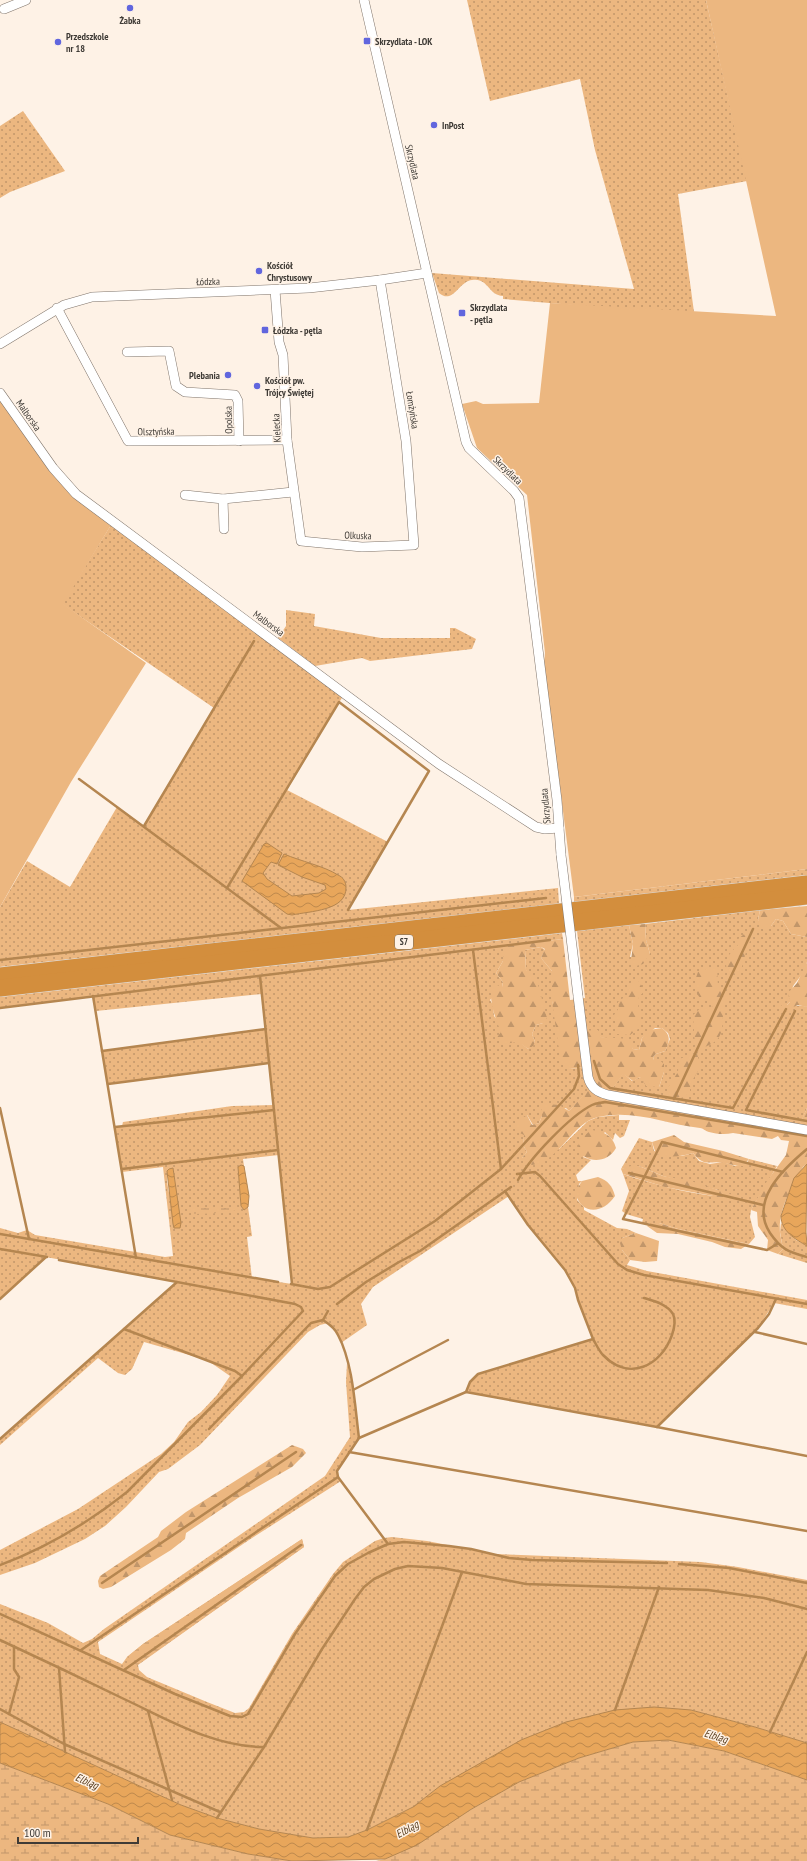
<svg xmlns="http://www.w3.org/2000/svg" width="807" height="1861" viewBox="0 0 807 1861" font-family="'PT Sans Narrow',sans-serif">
	<defs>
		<pattern id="grass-dots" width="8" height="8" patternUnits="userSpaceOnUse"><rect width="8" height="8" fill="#ecb780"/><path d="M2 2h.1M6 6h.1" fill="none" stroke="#c1966a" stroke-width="1.8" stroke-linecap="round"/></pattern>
		<pattern id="forest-firs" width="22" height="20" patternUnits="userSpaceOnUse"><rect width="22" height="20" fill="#ecb780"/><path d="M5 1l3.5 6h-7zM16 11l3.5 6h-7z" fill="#c1966a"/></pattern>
		<pattern id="wetland-marsh" width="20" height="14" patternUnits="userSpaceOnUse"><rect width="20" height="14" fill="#ecb780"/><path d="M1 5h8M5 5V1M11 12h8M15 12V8" fill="none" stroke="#c1966a"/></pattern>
		<pattern id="water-waves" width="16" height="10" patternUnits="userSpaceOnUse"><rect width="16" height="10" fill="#e8a65b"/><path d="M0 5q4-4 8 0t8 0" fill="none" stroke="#bd884c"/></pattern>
	</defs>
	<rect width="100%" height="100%" fill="#fef2e6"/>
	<g fill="url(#grass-dots)" fill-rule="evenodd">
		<path d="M467,0H706L747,181L678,194L694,312L585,306L503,299V296C488,295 488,277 472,280C459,281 453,305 439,293L432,273L634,289L595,150L580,79L490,101Z"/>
		<path d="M23,111L65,171L10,192L0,198V126Z"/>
		<path d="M111,525L343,696L287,790L388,842L348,910L558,888L559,904L0,967V907L27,861L70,887L117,807L144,826L214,708L62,604Z"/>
		<path d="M286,610L315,614L314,626L381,638H450V628H455L476,639L472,649L370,661L362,658L315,666L278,638L286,626Z"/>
		<path d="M807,869V875L574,902V897Z"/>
		<path d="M760,910L758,920L771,926L776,919L783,921L791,934L807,937V962L803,973L793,986L790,1002L787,1005H782C792,1008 798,1004 807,1007V1108L798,1129L608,1095L623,1073L632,1081L640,1077L659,1087L664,1072L654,1060L653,1057L656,1054L665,1051L670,1039L668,1033L662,1028H655L642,1038L639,1050L633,1049L630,1045L583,1032L579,999L585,998L577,931L629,925L633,944L630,957L650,954L646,940L645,924Z"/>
		<path d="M562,933L563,939L503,946V961L496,973L503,982L502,987L490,1000L493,1005L494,1016L515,1041L521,1043L528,1049L535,1042L532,1034L536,1025L543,1023L526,970L525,950L541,947L545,950L541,958L552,971V1001L570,1069L587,1067L592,1087L569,1111L566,1108L542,1116L539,1123L533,1125L527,1115L523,1145L527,1152L522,1158L559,1149L588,1121L598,1117L619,1115V1120H630L624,1136L620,1138L615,1133L613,1140L605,1132L583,1157L591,1160L576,1175L578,1181H582L579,1184L577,1200L584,1207V1210L617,1228L627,1229L636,1233L622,1238V1250L630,1260L627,1265L647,1271L807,1300V1309L774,1303L758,1328L657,1427L466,1392L470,1382L478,1374L593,1339L578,1300L575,1288L565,1270L528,1225L509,1196L373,1287L361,1304L367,1325L341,1343L336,1330L328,1323L320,1325L308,1332L200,1445L168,1469L159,1472L126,1507L105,1526L85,1539L35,1563L0,1575V1550L78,1509L161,1454L174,1442L188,1422L201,1412L217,1395L230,1376L207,1360L144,1342L132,1369L125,1375L118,1373L98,1358L0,1445V1439L177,1282L46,1257L0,1299V1228L18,1233L27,1230L35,1235L165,1257L173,1256L163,1167L122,1172L115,1127L122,1126L123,1122L232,1106L274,1105L269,1063L108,1084L102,1051L266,1029L262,994L96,1011L93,996L0,1008V997ZM279,1155L292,1284L252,1278L247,1237L252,1236L248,1207L244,1210L241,1206L238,1167L244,1166L243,1159ZM173,1168L180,1228C176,1215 162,1181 169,1169Z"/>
		<path d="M639,1138L652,1142L654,1151L682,1156L693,1153L699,1161L710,1164L723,1162L735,1166L747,1163L749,1159L777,1166L751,1210L750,1217L755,1237L749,1244L678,1229L659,1223H642L643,1219L626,1214L622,1211L629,1191L623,1174C652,1184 683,1192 713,1196L718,1190L663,1176L639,1166L621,1169Z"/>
		<path d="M781,1223L796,1240L807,1246V1263L778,1254L783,1249L780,1232Z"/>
		<path d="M347,1363L352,1385L359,1438L337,1470L338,1477L341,1481L249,1540L98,1642L100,1654L122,1664L127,1657L143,1644L302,1539L304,1547L138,1665L139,1670L147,1677L207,1702L235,1713L244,1712L249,1708L292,1634L333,1574L343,1562L375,1541L384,1538L392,1537L427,1541L494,1554L701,1562L738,1567L807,1580V1743L755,1727L691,1710L440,1786L413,1807L367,1830L348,1837L313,1838L259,1829L217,1818L181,1805L0,1722V1604L48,1623L83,1643L92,1639L104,1629L325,1476L350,1437L346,1382Z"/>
	</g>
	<g fill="url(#forest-firs)">
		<path d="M807,906V937L791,934L783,921L776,919L771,926L766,928L758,920L760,910Z"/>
		<path d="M645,924L646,940L650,954L643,964L636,966L631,961L633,944L629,925Z"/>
		<path d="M759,928L761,930C744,941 747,956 740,972L736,974L727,970C724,958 731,952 739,944L737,940L749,930Z"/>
		<path d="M563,939L570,1000L579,999L583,1031L598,1030L601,1037L629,1039L633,1049L639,1050L642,1038L649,1030L662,1028C671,1035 670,1041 665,1051L656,1054L653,1057L654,1060H659L664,1064V1072L659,1087L646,1086L640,1077L633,1081L623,1074L608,1095L798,1128L807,1108V1164L803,1167C792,1187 778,1209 780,1233C781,1238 782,1244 783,1249L778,1254L767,1250L768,1240L758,1226L757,1212L751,1210L767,1181L786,1155L789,1141L781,1140L778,1136L772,1139L733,1133C725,1135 716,1134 709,1132C705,1131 703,1128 700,1128C665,1124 635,1109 598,1117C572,1123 560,1161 532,1165L522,1158L527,1152L523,1145L524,1135L518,1132L515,1126L516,1121L527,1115L532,1125L539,1123L542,1116L541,1110L546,1104L559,1105L569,1111L592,1086L587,1067L570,1069L561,1064L552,1001V971L541,958L545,949L541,947L525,950L526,970L537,981L547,1018L543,1023L536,1025L532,1034L535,1042L533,1046L528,1049C520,1042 516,1041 506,1044L496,1039L501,1032C495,1018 490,1004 491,989L497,985L502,987L503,982L496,973L503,961V946Z"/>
		<path d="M807,962V1007L798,1005L791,1008L789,1012H780L779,1008L782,1005H787L790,1002L788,993L797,983Z"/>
		<path d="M711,967L717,968L718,988L729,993C728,1000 723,1008 723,1015C722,1038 721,1040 699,1050L697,1054C705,1075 690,1073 690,1092C682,1100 678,1099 668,1095L667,1089L678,1072L679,1059L694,1054L695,1045L693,1015L702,1007L710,1008L713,1006L711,1000H702C693,990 693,985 698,972Z"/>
		<path d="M635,979L640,982L644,992L639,996L638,1011L641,1015L638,1029L630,1035L617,1034L614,1015L619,1008L618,1002L627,995L631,982Z"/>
		<path d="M592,1130C605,1132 612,1135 616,1148C601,1175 556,1151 592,1130Z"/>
		<path d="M674,1135L684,1142L723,1151L749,1159L743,1166C736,1166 730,1164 724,1163C709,1160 705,1168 693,1153C680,1157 669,1158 656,1154L652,1142Z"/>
		<path d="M631,1166H639L663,1176L694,1182L733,1195V1198L719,1200L713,1196L665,1187L623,1174L621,1169Z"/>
		<path d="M598,1177C608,1181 612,1185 615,1196C603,1214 581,1216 575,1192L582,1181Z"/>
		<path d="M650,1223H659L678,1229L749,1244L741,1249L725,1247L712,1242L678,1234L657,1233L647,1226Z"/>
		<path d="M636,1233L659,1241L657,1261L645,1262L630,1260L622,1250L620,1243L622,1238Z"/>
		<path d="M292,1445L303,1449L306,1453L292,1467L238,1498L186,1533L185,1539L171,1550L111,1587L103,1589L99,1587L98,1581L100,1576L158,1537L161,1531L186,1512Z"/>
	</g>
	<g fill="url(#wetland-marsh)">
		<path d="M198,1208H236L237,1210L225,1213L193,1214L191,1212L192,1209Z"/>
		<path d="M302,1539L304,1547L137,1665L127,1657L143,1644Z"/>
		<path d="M668,1740L724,1751L807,1780V1861H376L385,1859L519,1782L579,1758L633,1742Z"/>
		<path d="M0,1763L108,1804L170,1835L248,1854L292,1861H0Z"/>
	</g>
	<g fill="#ecb780">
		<path d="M706,0H807V869L574,897L544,663L545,653L527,495L477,448L462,404L476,401L483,404L539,403L550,303L776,316Z"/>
		<path d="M0,398L39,455L111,525L63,604L146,663L71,782L0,907Z"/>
	</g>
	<g fill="url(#water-waves)" stroke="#b58650">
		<path d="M267,843L282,853L277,864L271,862L263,873L267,879L292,896L319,893L326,889L325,885L302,877L278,865L284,854C300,861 324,866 338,875C343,877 346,882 346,887C347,911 310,911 292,915L287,914L242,881L264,844Z"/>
		<path d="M807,1164L806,1232L807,1246C795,1239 781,1231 781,1216L794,1178Z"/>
		<path d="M241,1165L244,1166L249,1196L248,1207L244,1210L241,1206L238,1167Z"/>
		<path d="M173,1168L181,1223L180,1228H174L173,1224L167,1171L169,1169Z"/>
		<path d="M654,1707L691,1710L755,1727L807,1743V1780L724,1751L668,1740L633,1742L579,1758L519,1782L470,1810L417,1845L385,1859L292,1861L248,1854L170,1835L108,1804L0,1763V1722L181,1805L217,1818L259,1829L313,1838L348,1837L367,1830L413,1807L440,1786L521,1740L566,1722L615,1710Z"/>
	</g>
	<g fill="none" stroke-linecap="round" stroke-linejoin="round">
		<g stroke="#b58650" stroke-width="2.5">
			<path d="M79,779L281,928"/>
			<path d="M144,826L254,641"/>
			<path d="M227,888L339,702L429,771L348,910"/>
			<path d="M473,950L501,1169"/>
			<path d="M0,960L546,898"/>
			<path d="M260,976L292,1284"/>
			<path d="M93,996L136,1258"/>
			<path d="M0,1008L550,940"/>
			<path d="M795,1011L746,1110L807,1121"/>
			<path d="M102,1051L266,1029"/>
			<path d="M594,1061L600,1079L610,1088L733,1108L786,1009"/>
			<path d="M108,1084L269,1063"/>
			<path d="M674,1099L753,929"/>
			<path d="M0,1108L29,1239"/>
			<path d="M115,1127L274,1110"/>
			<path d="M807,1149C783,1169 749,1201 770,1233C781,1249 788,1252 807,1257"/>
			<path d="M122,1169L278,1150"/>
			<path d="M629,1173L763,1205"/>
			<path d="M517,1174L535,1172L540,1176L618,1264L627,1270L644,1275L807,1304"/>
			<path d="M518,1180C530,1158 570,1116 592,1105C596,1103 601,1103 605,1102L807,1136"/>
			<path d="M505,1191L528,1225L565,1270L575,1288L578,1300L593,1339L478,1374L470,1382L466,1392L657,1427L758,1328L769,1314L776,1299"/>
			<path d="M0,1234L278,1282"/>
			<path d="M777,1244L767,1250L623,1219L662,1142L783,1172"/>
			<path d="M0,1249L47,1257"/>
			<path d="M291,1284L318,1289L330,1287L435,1221L501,1169L574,1089L579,1076L578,1065"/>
			<path d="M0,1299L46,1257"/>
			<path d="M337,1304L366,1282L399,1262L420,1251L511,1187"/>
			<path d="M323,1320L328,1311"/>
			<path d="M124,1329L235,1371L242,1376"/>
			<path d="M755,1332L807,1344"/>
			<path d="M593,1339C596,1344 599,1351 603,1355C629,1382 661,1366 672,1335C674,1329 676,1320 673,1314C667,1304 654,1301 644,1298"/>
			<path d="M353,1390L448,1340"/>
			<path d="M657,1427L807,1456"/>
			<path d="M209,1429L311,1323L323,1320C329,1324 335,1328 338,1335C353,1363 355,1407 359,1438"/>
			<path d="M0,1439L177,1282"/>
			<path d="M349,1452L807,1531"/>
			<path d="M388,1544L338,1477L337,1471L359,1438L466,1392"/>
			<path d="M679,1564L729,1568L807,1583"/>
			<path d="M0,1565C46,1548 88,1523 127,1492L242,1376L303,1311L301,1307L295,1304L59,1260"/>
			<path d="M102,1583L296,1452"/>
			<path d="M0,1614L175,1694L230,1716L242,1717L248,1714L295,1634L335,1576L348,1564L368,1553L388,1544L404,1542L449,1546L471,1549L509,1558L532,1560L667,1563"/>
			<path d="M0,1640C41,1659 83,1679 124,1699C169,1720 214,1747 264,1747"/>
			<path d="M81,1650L338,1477"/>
			<path d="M59,1668L65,1752"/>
			<path d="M124,1670L301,1545"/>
			<path d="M0,1709L64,1744L220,1812"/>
			<path d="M615,1710L659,1587"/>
			<path d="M148,1711L172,1800"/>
			<path d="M9,1714L19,1677L14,1669V1646"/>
			<path d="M770,1732L807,1652"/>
			<path d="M217,1818L264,1747L322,1649L355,1599L364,1587L374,1579L395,1569L408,1566L442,1568L526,1584L708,1590L764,1598L807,1609"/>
			<path d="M367,1830L462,1572"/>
		</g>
		<g stroke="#80756b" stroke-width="10">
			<g id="minor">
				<path d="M364,0L466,442L469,448L514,491L519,498L557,800L561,855"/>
				<path d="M4,9L26,0"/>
				<path d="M275,290L279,342L283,355L287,440L301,541L362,547L414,545L406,441L380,280"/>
				<path d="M57,308L128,441L287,440"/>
				<path d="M0,344L64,305L92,297L309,288L380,280L427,273"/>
				<path d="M127,352L169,351L176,386L185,392L235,395L238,401L239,441"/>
				<path d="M0,393L53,468L76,494L439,764L536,827L545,829L559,828"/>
				<path d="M185,495L223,499L293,492"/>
				<path d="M223,499L224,529"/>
				<path d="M578,996L588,1077C591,1088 597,1092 608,1095L807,1130"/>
			</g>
		</g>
		<g stroke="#d5d4d3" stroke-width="18">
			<g id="motorway">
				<path d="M0,976L807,884"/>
				<path d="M0,988L807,896"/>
			</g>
		</g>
		<use href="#minor" stroke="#fff" stroke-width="9"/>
		<use href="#motorway" stroke="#d38e3d" stroke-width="17"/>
		<g stroke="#80756b" stroke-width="10" stroke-linecap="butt">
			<path id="minor-bridge" d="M561,855L578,996"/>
		</g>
		<use href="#minor-bridge" stroke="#fff" stroke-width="9"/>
	</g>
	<g fill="#6166de" stroke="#fef2e6" stroke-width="1.5">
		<circle cx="130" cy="8" r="4"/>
		<rect x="363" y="37" width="8" height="8" rx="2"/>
		<circle cx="58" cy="42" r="4"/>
		<circle cx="434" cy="125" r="4"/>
		<circle cx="259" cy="271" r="4"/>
		<rect x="458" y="309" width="8" height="8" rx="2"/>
		<rect x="261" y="326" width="8" height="8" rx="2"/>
		<circle cx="228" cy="375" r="4"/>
		<circle cx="257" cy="386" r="4"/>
	</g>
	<g text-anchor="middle" stroke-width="3" stroke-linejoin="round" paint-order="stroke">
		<rect fill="#fef2e6" stroke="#78726b" stroke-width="1" x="395" y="935" width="18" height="14" rx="3"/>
		<g font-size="9" font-weight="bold" fill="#3f3b36">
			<text x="404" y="945">S7</text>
		</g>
		<g font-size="10" font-weight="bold" fill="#3f3b36" stroke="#fef2e6" text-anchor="start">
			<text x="130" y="24" text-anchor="middle">Żabka</text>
			<text x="66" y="40">Przedszkole<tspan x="66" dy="12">nr 18</tspan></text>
			<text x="375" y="45">Skrzydlata - LOK</text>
			<text x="442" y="129">InPost</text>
			<text x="267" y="269">Kościół<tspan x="267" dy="12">Chrystusowy</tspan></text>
			<text x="470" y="311">Skrzydlata<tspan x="470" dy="12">- pętla</tspan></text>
			<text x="273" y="334">Łódzka - pętla</text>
			<text x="220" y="379" text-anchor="end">Plebania</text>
			<text x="265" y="384">Kościół pw.<tspan x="265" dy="12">Trójcy Świętej</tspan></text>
		</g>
		<g font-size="10" fill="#3f3b36" stroke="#fef2e6">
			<text transform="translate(413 162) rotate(77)" y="4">Skrzydlata</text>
			<text transform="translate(208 281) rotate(-1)" y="4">Łódzka</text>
			<text transform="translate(413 410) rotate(81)" y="4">Łomżyńska</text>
			<text transform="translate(29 415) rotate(55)" y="4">Malborska</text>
			<text transform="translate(228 420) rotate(-91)" y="4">Opolska</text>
			<text transform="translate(276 428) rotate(-93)" y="4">Kielecka</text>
			<text transform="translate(156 431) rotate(-1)" y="4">Olsztyńska</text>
			<text transform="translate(508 470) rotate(44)" y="4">Skrzydlata</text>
			<text transform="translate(358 535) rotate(2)" y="4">Olkuska</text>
			<text transform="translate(269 623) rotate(36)" y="4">Malborska</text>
			<text transform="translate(545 806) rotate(-95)" y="4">Skrzydlata</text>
		</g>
		<g font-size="11" font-style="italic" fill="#583c1d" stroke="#fef2e6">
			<text transform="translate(716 1736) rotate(17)" y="4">Elbląg</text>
			<text transform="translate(87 1781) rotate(23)" y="4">Elbląg</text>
			<text transform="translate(407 1829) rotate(-29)" y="4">Elbląg</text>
		</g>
	</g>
	<path d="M18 1837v6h120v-6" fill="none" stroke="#3f3b36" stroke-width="2"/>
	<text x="24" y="1837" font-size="12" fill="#3f3b36" stroke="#fef2e6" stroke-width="3" paint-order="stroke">100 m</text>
</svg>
